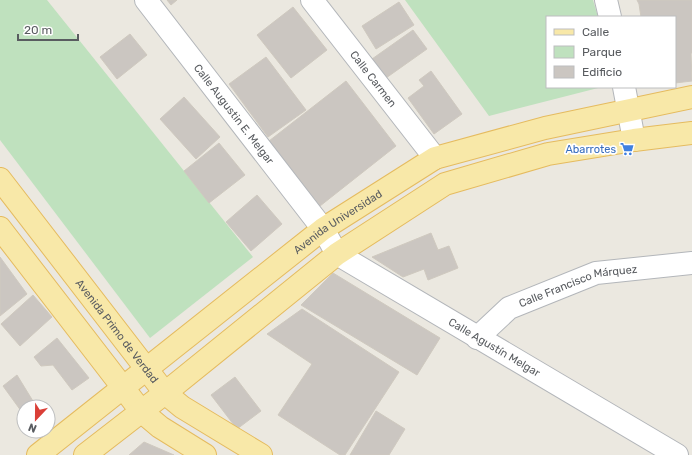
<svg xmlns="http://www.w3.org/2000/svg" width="692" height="455" viewBox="0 0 692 455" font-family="Rubik,sans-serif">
	<rect width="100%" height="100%" fill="#ebe8e0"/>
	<g fill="#bfe1be">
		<path d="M0,0H47L253,257L150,338L0,140Z"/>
		<path d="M405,0H593L598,17H547V87H602L489,116Z"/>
	</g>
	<g fill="#cbc6c1" stroke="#cfc9bf">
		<path d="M167,0H177L171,5Z"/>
		<path d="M637,0H692V53H691L692,81L675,83V17H641L639,4Z"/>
		<path d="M399,2L414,25L376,49L362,26Z"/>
		<path d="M293,7L327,50L291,78L257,35Z"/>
		<path d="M413,30L427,49L386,78L372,59Z"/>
		<path d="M130,34L147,55L117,79L100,57Z"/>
		<path d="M266,57L306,110L268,137L229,84Z"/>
		<path d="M431,71L462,114L434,134L408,98L424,86L419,80Z"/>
		<path d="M346,81L396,146L320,206L269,141Z"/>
		<path d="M184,97L220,137L196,159L160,119Z"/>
		<path d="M219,143L245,175L209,203L184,171Z"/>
		<path d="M257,195L282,224L251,251L226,222Z"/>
		<path d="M431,233L438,250L449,246L458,268L428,280L424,269L403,277L372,257Z"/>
		<path d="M0,257L27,294L0,316Z"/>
		<path d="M333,273L440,338L417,375L301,305Z"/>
		<path d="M33,295L52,317L20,346L1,324Z"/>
		<path d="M302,309L399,372L345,455H340L278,415L312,364L267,334Z"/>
		<path d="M57,338L89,378L72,390L53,365L41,366L34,357Z"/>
		<path d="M17,375L36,406L34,407H24V415L3,386Z"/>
		<path d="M235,377L261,411L237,429L211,395Z"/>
		<path d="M376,411L405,429L389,455H350Z"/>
		<path d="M144,442L174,455H129Z"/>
	</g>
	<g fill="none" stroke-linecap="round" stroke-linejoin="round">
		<g stroke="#b3b6ba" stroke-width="24">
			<g id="minor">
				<path id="s1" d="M146,0L323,229L337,254L677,455"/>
				<path id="s2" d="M312,0L435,158"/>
				<path d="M606,0L610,17"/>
				<path d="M624,87L634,140"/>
				<path id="s3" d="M477,338L509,308L596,273L692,263"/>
			</g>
		</g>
		<g stroke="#e5bb5f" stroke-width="24">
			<g id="major">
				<path id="s4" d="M0,179L165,393L182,407L261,455"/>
				<path d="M0,228L141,411L160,427L205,455"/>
				<path id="s5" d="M38,455L323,229L435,158L545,128L692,97"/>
				<path d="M85,455L165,393L337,254L445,184L548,154L634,140L692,133"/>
			</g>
		</g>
		<use href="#minor" stroke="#fff" stroke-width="22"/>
		<use href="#major" stroke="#f8e8a8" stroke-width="22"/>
	</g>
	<defs>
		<g id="supermarket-bare" transform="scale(1.08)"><path d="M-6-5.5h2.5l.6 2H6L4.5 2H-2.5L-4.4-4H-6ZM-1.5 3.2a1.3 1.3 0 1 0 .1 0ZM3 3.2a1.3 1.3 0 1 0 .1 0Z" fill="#3f7fe0" stroke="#fff" stroke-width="2.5" paint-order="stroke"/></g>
	</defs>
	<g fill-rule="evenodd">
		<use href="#supermarket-bare" x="627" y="149"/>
	</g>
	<g text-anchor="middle" stroke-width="3.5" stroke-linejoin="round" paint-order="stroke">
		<g font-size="11" fill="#595c60" stroke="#fff">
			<text dy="4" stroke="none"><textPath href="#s2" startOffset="100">Calle Carmen</textPath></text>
			<text dy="4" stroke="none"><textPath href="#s1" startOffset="144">Calle Augustin E. Melgar</textPath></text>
			<text dy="4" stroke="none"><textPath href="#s5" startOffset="380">Avenida Universidad</textPath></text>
			<text dy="4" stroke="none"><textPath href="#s3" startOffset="117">Calle Francisco Márquez</textPath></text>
			<text dy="4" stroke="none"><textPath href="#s4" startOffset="192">Avenida Primo de Verdad</textPath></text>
			<text dy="4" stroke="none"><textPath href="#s1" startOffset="501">Calle Agustín Melgar</textPath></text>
		</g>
		<g font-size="11" fill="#366cbe" stroke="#fff" text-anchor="end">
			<text x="616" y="153">Abarrotes</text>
		</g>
	</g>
	<rect x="546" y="16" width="130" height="72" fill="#ffffff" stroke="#bdbebf"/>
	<rect x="554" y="29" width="20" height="6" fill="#f8e8a8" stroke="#bdbebf"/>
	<text x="582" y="36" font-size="12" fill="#595c60">Calle</text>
	<rect x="554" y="46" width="20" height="12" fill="#bfe1be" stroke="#bdbebf"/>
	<text x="582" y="56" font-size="12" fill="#595c60">Parque</text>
	<rect x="554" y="66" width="20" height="12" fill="#cbc6c1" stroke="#bdbebf"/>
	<text x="582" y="76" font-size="12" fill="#595c60">Edificio</text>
	<g transform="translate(36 419) rotate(202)"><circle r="19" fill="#ffffff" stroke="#bdbebf"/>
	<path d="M0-3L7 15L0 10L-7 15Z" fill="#da3f37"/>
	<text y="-6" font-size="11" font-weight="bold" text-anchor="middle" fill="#595c60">N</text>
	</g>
	<path d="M18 34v6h60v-6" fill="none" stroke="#595c60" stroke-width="2"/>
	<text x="24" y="34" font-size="12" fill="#595c60" stroke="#ffffff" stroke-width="3" paint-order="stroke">20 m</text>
</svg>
